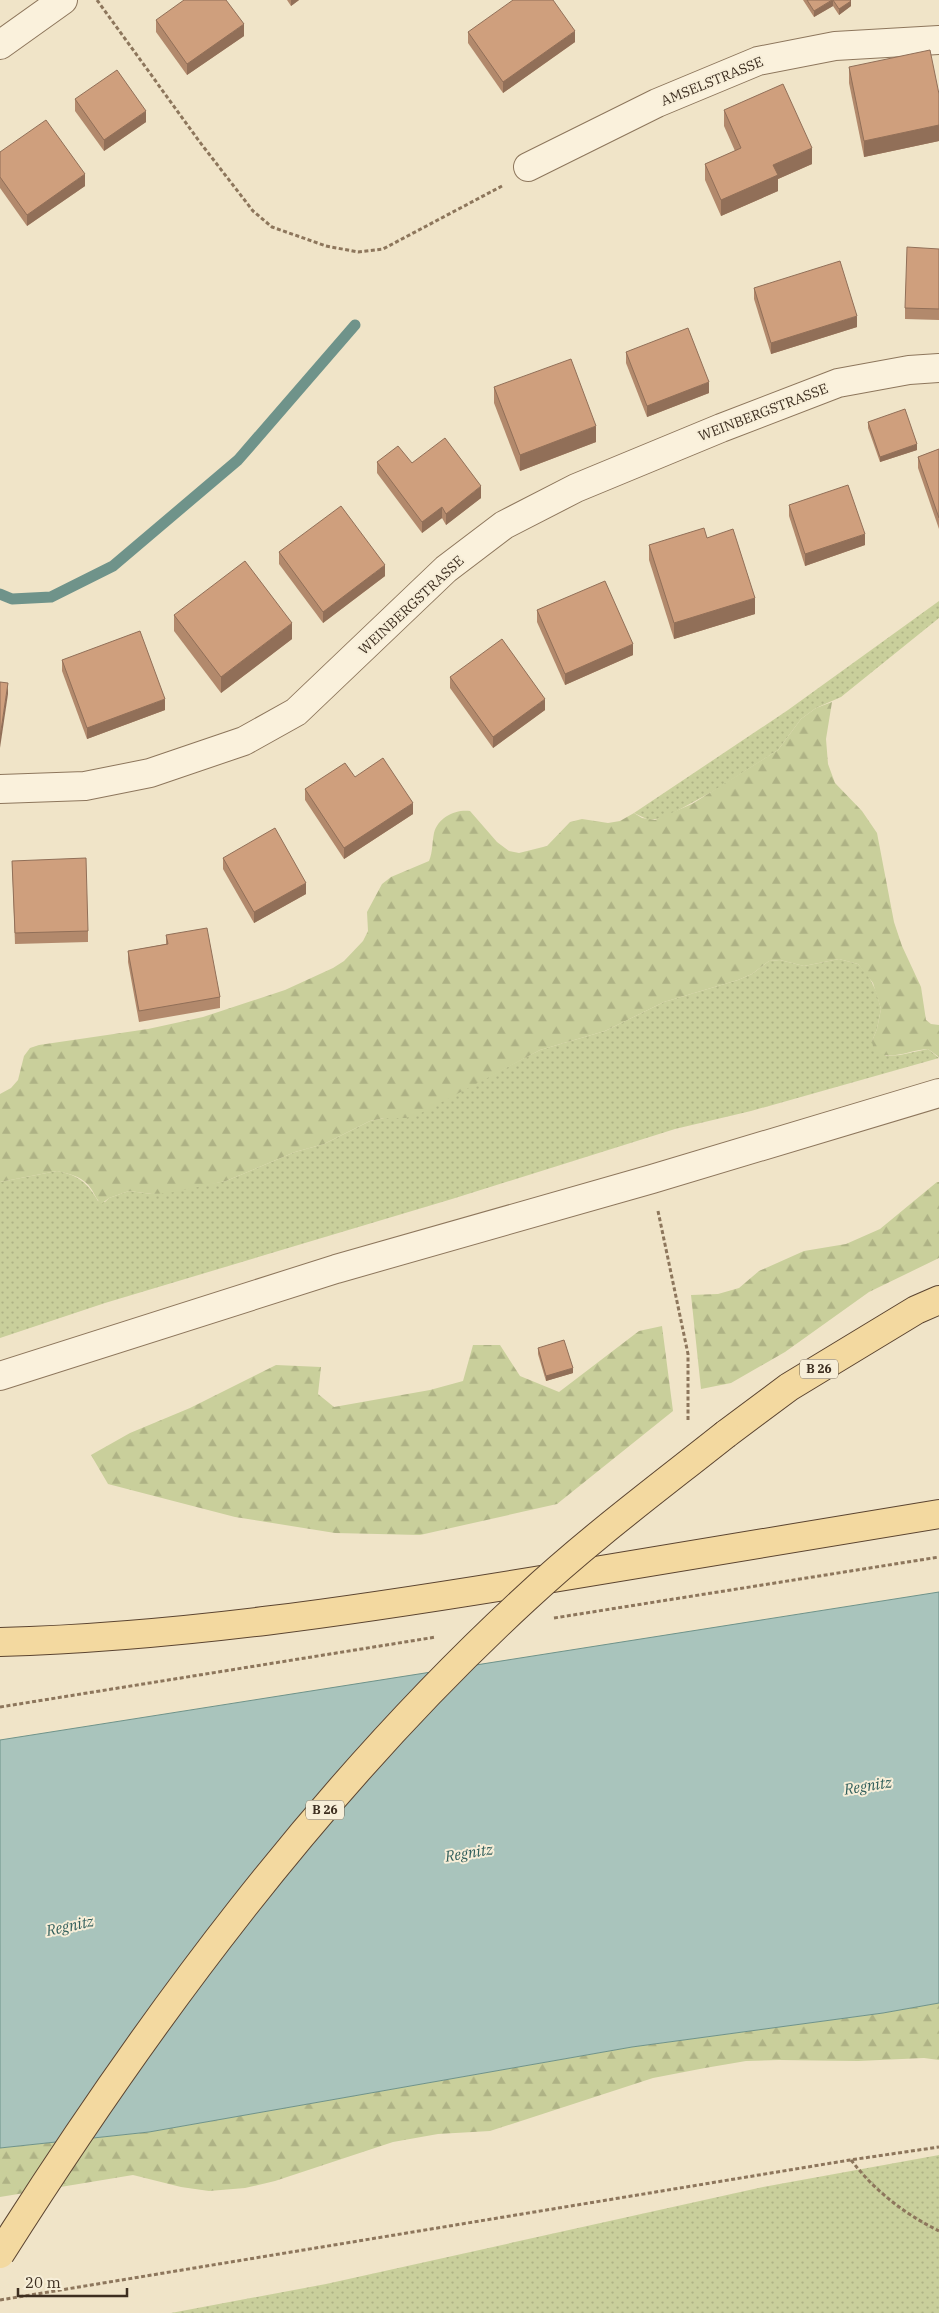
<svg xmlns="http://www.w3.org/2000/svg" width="939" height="2313" viewBox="0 0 939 2313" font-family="'IBM Plex Serif',serif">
	<defs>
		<pattern id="grass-dots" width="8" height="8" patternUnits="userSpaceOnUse" patternTransform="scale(1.25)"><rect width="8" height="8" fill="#c9cf9b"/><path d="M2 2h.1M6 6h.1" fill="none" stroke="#aeb285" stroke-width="1.8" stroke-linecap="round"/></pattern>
		<pattern id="forest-firs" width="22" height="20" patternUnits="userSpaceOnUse" patternTransform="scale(1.25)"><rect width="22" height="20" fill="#c9cf9b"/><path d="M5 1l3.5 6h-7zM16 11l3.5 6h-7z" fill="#aeb285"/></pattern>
	</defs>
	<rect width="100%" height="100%" fill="#f0e4c8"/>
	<g fill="url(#grass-dots)">
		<path d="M939,601V618L841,697L816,708L801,719L778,750L717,789L664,818L649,820L634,813L788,710Z"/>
		<path d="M839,959L858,964L868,975L876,991L881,1009L877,1029L872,1041L886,1056L900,1055L928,1049L939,1058L751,1111L675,1129L452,1199L105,1303L0,1338V1182L57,1171C78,1175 88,1183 98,1201L105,1202L109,1198L129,1191L152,1194L226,1181L295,1152L324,1144L370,1121L384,1118H397L434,1105L540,1050L605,1031L664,1002L738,980L752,974L769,961L780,960L804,966Z"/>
		<path d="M939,2155V2313H171L326,2284L763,2187Z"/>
	</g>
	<g fill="url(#forest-firs)">
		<path d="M832,702L826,739L828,764L835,783L862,811L877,833L894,922L902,946L921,987L926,1020L931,1024L939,1025V1057L928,1049C910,1050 891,1061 874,1052L872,1041L877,1029L881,1009L873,983L858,964L839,959L804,966L780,960L769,961L752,974L738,980L664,1002L605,1031L540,1050L421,1113L406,1118H384L370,1121L324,1144L295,1152L226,1181L169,1193L152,1194L129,1191L109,1198L101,1204C97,1200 95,1195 92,1190C84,1177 71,1174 57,1171L0,1182V1094L11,1088L18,1080L24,1056L30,1048L39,1045L148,1029L203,1017L285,990L333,968L344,961L363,941L368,931L367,912L382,884L391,877L429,861C433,851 432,842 434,833C438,817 456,809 470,811L497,842L509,851L519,853L547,846L570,822L582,819L608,823L620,821L634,813L642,818L655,820L692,804L778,750L801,719L816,708Z"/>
		<path d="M937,1182H939V1258L869,1292L785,1352L731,1383L701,1389L691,1295L718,1294L739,1288L759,1271L804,1251L846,1244L880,1229Z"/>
		<path d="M662,1326L673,1411L557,1504L420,1535L335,1533L235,1517L108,1484L91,1455L130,1433L190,1408L276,1365L321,1367L318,1394L334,1407L430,1390L463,1381L473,1345H500L520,1376L559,1392L639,1331Z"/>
		<path d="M939,2003V2060L924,2058L858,2061L779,2060L746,2061L705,2068L653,2078L490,2131L438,2134L393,2142L275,2181L245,2188L209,2191L181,2187L133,2175L0,2197V2148L149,2132L632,2047L883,2013Z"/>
	</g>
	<path fill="#a9c4bc" stroke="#6f938a" d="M939,1592V2003L883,2013L632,2047L149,2132L0,2148V1740Z"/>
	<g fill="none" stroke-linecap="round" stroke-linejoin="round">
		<path stroke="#6f938a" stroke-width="11" d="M0,594L12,599L51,597L113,566L238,460L355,325"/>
		<g stroke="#8d765c" stroke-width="30">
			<g id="minor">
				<path d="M0,45L63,0"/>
				<path d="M528,167L657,103L758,61L835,46L939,40"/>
				<path d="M0,789L85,786L150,773L244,741L296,712L446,569L504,525L576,488L721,428L838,383L909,370L939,368"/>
			</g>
		</g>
		<g stroke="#8d765c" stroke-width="30">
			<path id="tertiary" d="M0,1376L336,1269L652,1179L939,1093"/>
		</g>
		<g stroke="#5b4430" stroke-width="30">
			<g id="primary">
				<path d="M726,1434L789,1387L916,1310L939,1300"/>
				<path d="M0,1642C179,1637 358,1610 535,1581C669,1558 804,1536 939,1514"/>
			</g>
		</g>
		<g stroke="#8d765c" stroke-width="3" stroke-dasharray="4 2.5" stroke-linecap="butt">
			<path d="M97,0L199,141L253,211L272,227L326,246L358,252L383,249L502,186"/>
			<path d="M658,1211L688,1354V1422"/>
			<path d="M554,1618L939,1557"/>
			<path d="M0,1707L436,1637"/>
			<path d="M851,2160C875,2191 903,2213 939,2231"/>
			<path d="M0,2300L850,2160L939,2147"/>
		</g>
		<use href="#minor" stroke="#faf1dc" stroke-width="28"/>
		<use href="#tertiary" stroke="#faf1dc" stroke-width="28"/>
		<use href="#primary" stroke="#f3d9a0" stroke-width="28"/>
		<g stroke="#5b4430" stroke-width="30" stroke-linecap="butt">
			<path id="primary-bridge" d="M0,2254C149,2019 320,1788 525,1599C588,1540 658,1488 726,1434"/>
		</g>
		<use href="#primary-bridge" stroke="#f3d9a0" stroke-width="28"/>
	</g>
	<g fill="#b2896c">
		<path d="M287,0H299L291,6Z"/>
		<path d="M803,0H850L851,6L839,15L833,6L814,17Z"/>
		<path d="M156,20L244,36L187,75L156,32Z"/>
		<path d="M468,32L575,42L503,93L468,43Z"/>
		<path d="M849,67L939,94V141L864,157L849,83Z"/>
		<path d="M75,99L146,122L104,151L75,111Z"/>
		<path d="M724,110L812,164L778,179V191L721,216L705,180V164L735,151L724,126Z"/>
		<path d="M0,152L85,186L27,226L0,188Z"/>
		<path d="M939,249V320L905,319V308Z"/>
		<path d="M754,288L857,327L771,354L754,299Z"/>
		<path d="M626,352L709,393L647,417L626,363Z"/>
		<path d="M494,387L596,442L520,471L494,403Z"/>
		<path d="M868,422L917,450L880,462L868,428Z"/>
		<path d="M939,449V529L918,468V457Z"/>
		<path d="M377,462L412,463L481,498L446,525L442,518L422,533L377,473Z"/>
		<path d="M789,505L865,545L805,566L789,516Z"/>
		<path d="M707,538L755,614L674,639L649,560V545Z"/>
		<path d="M279,552L385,576L323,623L279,564Z"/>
		<path d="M537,610L633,655L565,685L537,622Z"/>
		<path d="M174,615L292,639L221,693L174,631Z"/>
		<path d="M62,660L165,710L87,739L62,671Z"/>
		<path d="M450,677L545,710L493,748L450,688Z"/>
		<path d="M355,777L413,814L344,859L305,800V789Z"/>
		<path d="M223,858L306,894L254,923L223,869Z"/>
		<path d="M12,861L88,931V942L15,944Z"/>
		<path d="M166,935L220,997V1008L139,1022L128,962V951L166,944Z"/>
		<path d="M538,1348L573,1373L546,1381L538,1354Z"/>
	</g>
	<g fill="#916f58">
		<path d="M291,0H299L291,6Z"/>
		<path d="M833,0V6L814,17V11Z"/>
		<path d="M851,1V6L839,15V9Z"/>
		<path d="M244,24V36L187,75V64Z"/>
		<path d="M575,31V42L503,93V82Z"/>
		<path d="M146,111V122L104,151V140Z"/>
		<path d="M939,125V141L864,157V141Z"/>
		<path d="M812,148V164L778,179V191L721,216V200L773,165Z"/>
		<path d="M85,174V186L27,226V215Z"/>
		<path d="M857,316V327L771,354V343Z"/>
		<path d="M709,382V393L647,417V406Z"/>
		<path d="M596,426V442L520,471V455Z"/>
		<path d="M917,444V450L880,462V457Z"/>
		<path d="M481,486V498L446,525V514Z"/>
		<path d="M442,507V518L422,533V522Z"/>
		<path d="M865,534V545L805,566V554Z"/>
		<path d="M385,565V576L323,623V612Z"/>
		<path d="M755,598V614L674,639V623Z"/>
		<path d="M292,623V639L221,693V677Z"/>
		<path d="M633,644V655L565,685V674Z"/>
		<path d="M8,683V694L0,748V737Z"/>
		<path d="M165,699V710L87,739V728Z"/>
		<path d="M545,699V710L493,748V737Z"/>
		<path d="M413,803V814L344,859V848Z"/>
		<path d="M306,883V894L254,923V912Z"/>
		<path d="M573,1368V1373L546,1381V1376Z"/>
	</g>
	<g fill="#cf9f7d" stroke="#916f58">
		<path d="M184,0H226L244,24L187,64L156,20Z"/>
		<path d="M513,0H553L575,31L503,82L468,32Z"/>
		<path d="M807,0H832L814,11Z"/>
		<path d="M833,0H850L851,1L839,9Z"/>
		<path d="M930,50L939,94V125L864,141L849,67Z"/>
		<path d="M117,70L146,111L104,140L75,99Z"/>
		<path d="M783,84L812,148L773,165L778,175L721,200L705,164L741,148L724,110Z"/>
		<path d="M46,120L85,174L27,215L0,177V152Z"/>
		<path d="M907,247L939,249V309L905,308Z"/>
		<path d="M840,261L857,316L771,343L754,288Z"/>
		<path d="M688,328L709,382L647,406L626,352Z"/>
		<path d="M571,359L596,426L520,455L494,387Z"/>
		<path d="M905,409L917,444L880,457L868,422Z"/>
		<path d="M445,438L481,486L446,514L442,507L422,522L377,462L398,446L412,463Z"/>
		<path d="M939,449V518L918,457Z"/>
		<path d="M848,485L865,534L805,554L789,505Z"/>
		<path d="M341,506L385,565L323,612L279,552Z"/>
		<path d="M704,528L707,538L733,529L755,598L674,623L649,545Z"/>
		<path d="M245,561L292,623L221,677L174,615Z"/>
		<path d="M605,581L633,644L565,674L537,610Z"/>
		<path d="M140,631L165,699L87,728L62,660Z"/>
		<path d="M502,639L545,699L493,737L450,677Z"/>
		<path d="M0,682L8,683L0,737Z"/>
		<path d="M383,758L413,803L344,848L305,789L345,763L355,777Z"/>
		<path d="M275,828L306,883L254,912L223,858Z"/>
		<path d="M86,858L88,931L15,933L12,861Z"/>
		<path d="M207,928L220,997L139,1011L128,951L168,944L166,935Z"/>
		<path d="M564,1340L573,1368L546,1376L538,1348Z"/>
	</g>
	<g text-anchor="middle" stroke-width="4" stroke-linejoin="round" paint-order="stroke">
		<g fill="#f7eed8" stroke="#756857" stroke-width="1">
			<rect x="800" y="1359.5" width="38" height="19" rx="4"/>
			<rect x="306" y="1800.5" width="38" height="19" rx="4"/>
		</g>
		<g font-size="12" font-weight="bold" fill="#3d2e20">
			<text x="819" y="1373">B 26</text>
			<text x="325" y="1814">B 26</text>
		</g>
		<g font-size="14" fill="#3d2e20" stroke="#f7eed8">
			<text transform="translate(712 81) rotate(-22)" y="5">AMSELSTRASSE</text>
			<text transform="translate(763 412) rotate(-21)" y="5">WEINBERGSTRASSE</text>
			<text transform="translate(411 605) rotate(-43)" y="5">WEINBERGSTRASSE</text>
		</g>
		<g font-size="15" font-style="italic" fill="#2f5d5a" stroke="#f7eed8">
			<text transform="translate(868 1786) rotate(-9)" y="5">Regnitz</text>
			<text transform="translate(469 1853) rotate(-9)" y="5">Regnitz</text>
			<text transform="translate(70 1926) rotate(-12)" y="5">Regnitz</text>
		</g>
	</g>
	<path d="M18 2288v8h109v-8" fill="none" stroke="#3d2e20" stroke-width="2.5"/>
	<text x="25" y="2288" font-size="15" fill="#3d2e20" stroke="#f7eed8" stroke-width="4" paint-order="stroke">20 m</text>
</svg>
